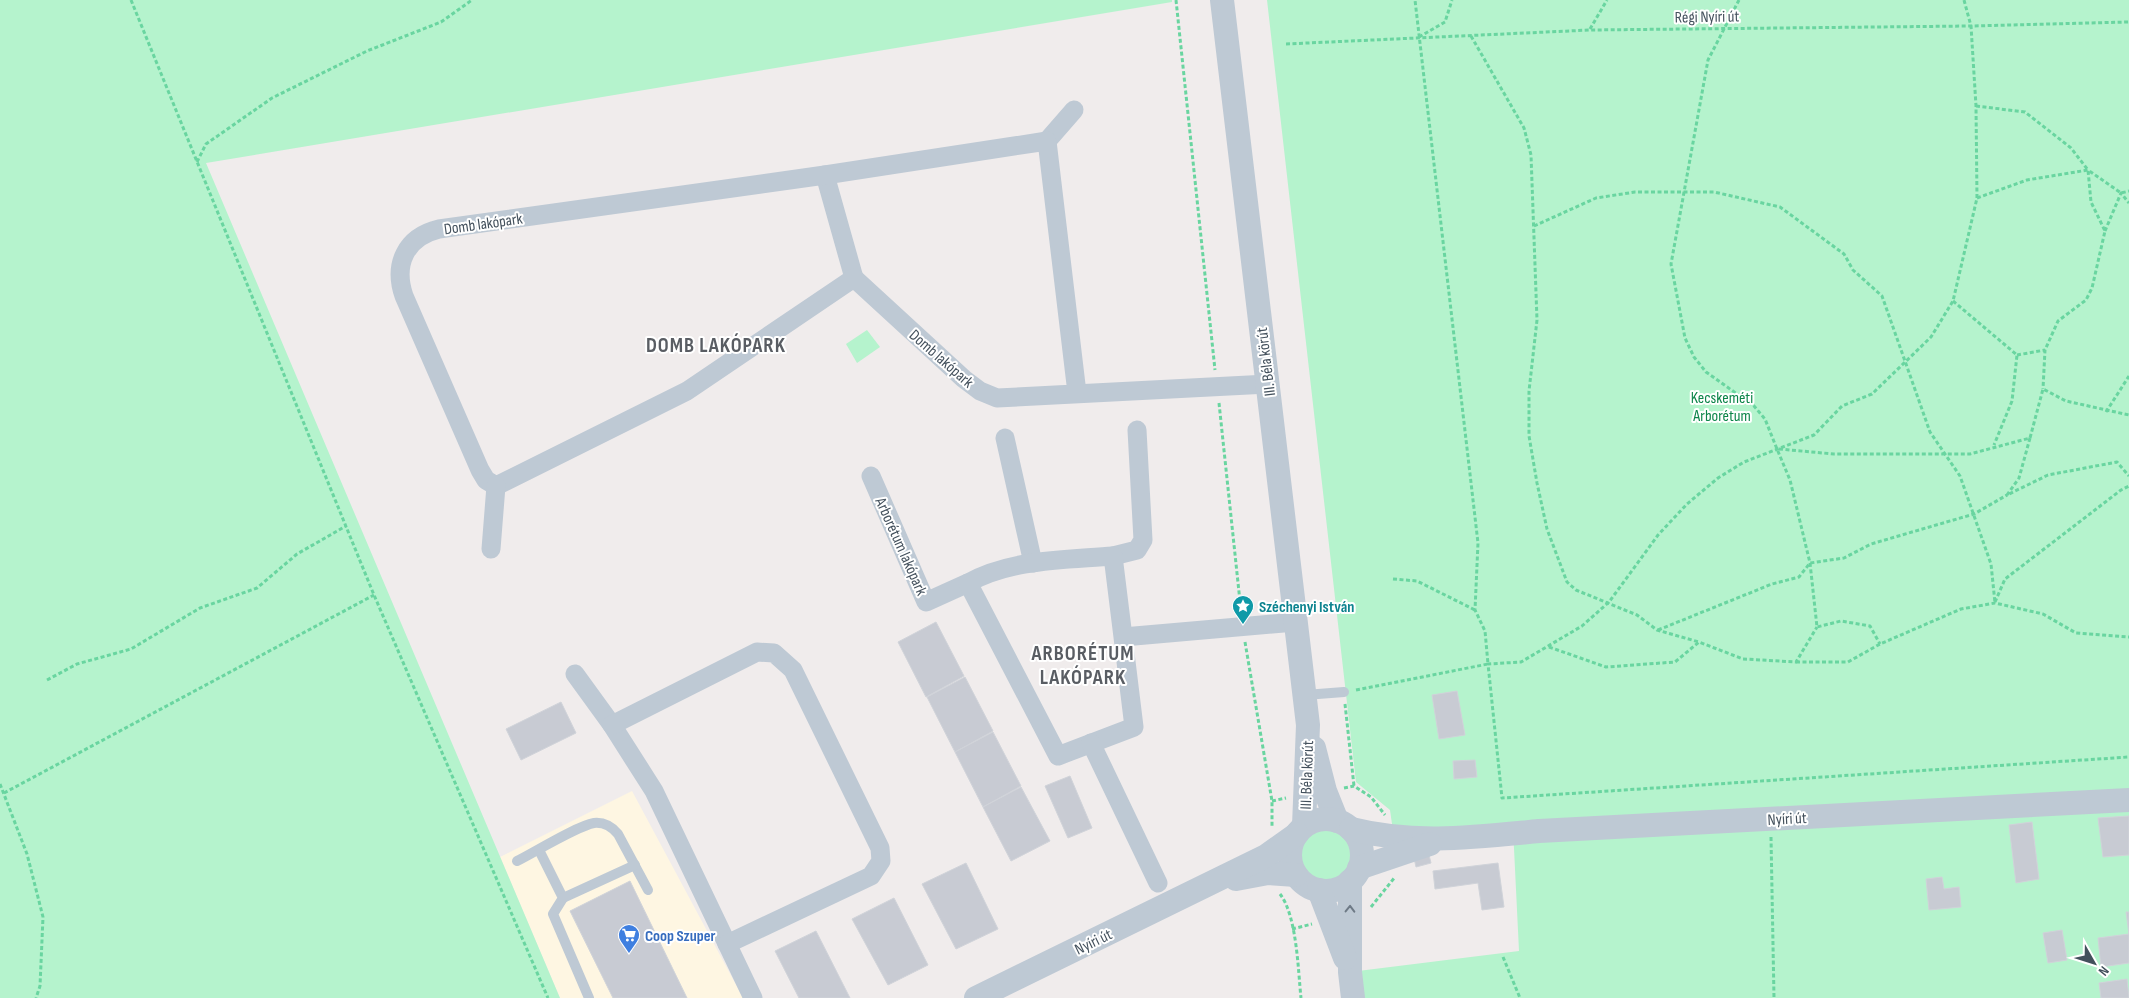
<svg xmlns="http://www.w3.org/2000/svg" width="2129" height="998" viewBox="0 0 2129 998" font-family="'Sofia Sans Condensed',sans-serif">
	<rect width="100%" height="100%" fill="#f0ecec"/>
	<path fill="#fef6e2" d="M632,791L743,998H560L500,857Z"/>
	<g fill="#b5f3cd">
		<path d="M0,0H1172V2L206,163L560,998H0Z"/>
		<path d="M1267,0H2129V998H1353L1350,972L1519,951L1513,828L1393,831L1390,810L1356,782Z"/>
		<path d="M867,330L880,347L857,363L846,344Z"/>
		<circle cx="1326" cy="855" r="27"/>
	</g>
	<g fill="#c8cbd3" stroke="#d0d3d9">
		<path d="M936,622L964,676L926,697L898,642Z"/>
		<path d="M965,677L993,731L955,752L927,697Z"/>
		<path d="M1457,691L1465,735L1439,739L1432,695Z"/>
		<path d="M561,702L576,733L521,760L506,729Z"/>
		<path d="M993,732L1021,786L983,807L955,752Z"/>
		<path d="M1475,760L1477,777L1454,779L1453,761Z"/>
		<path d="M1070,776L1092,828L1068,838L1045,786Z"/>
		<path d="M1021,787L1050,841L1011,861L983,807Z"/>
		<path d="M2129,816V855L2103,857L2098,818Z"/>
		<path d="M2032,822L2039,879L2016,883L2009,825Z"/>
		<path d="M1429,855L1431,863L1416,867L1414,858Z"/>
		<path d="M966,863L998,929L956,949L922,884Z"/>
		<path d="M1498,863L1504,907L1482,910L1478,883L1435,889L1433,871Z"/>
		<path d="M1942,877L1944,889L1959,887L1961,907L1929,910L1926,879Z"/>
		<path d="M630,881L687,998H613L570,911Z"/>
		<path d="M894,898L928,965L888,985L852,919Z"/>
		<path d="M2126,912H2129V963L2101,967L2098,938L2129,934Z"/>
		<path d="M2062,930L2067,960L2048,963L2043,933Z"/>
		<path d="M816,931L850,998H799L775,951Z"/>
		<path d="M2127,979L2129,998H2101L2099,983Z"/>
	</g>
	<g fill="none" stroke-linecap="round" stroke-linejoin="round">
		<g stroke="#69d5a0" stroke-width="3" stroke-dasharray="4 2.5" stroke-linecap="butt">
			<path d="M131,0L374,595L548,998"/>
			<path d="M1176,0L1215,370"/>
			<path d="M1739,0L1708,60L1671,264L1685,338L1694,357L1706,372L1754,406L1765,419L1777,449L1790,480L1810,563L1817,627L1841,621L1870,626L1880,644"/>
			<path d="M1964,0L1971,26L1976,106L1977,198L1953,301L1931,337L1872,394L1842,406L1814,435L1744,462L1718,478L1687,504L1658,535L1609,602L1582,626L1521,662L1488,664L1502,798L2129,757"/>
			<path d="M1590,29L1607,0"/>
			<path d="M1471,36L1524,128L1531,155L1537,320L1529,391V436L1537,483L1547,529L1567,582L1576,590L1637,615L1657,630L1699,642"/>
			<path d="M1419,37L1445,22L1452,0"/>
			<path d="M1286,44L1590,30L1971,26L2129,22"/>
			<path d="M1976,106L2025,112L2071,148L2088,170L2091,202L2105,231L2092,288L2086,300L2058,321L2045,350L2043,389"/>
			<path d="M197,162L206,144L272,98L367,51L441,22L472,0"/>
			<path d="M1977,198L2027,180L2088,170L2121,193L2129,191"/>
			<path d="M1534,226L1596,198L1635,192H1714L1780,207L1844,254L1853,270L1882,296L1930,432L1960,476L1991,564L1995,603"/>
			<path d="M2105,231L2121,193L2129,203"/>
			<path d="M1953,301L2017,355L2012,401L1994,445"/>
			<path d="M2017,355L2045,350"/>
			<path d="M1219,403L1241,611"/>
			<path d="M2106,412L2129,376"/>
			<path d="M2030,438L2019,478L2007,495L2048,475L2117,462L2129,476"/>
			<path d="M1779,449L1834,454H1970L2030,438L2043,389L2066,401L2129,415"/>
			<path d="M1393,579L1417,581L1475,610"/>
			<path d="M1995,602L2005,579L2121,490L2129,486"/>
			<path d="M1658,630L1772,584L1799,577L1810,563L1844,558L1871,544L1974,514L2007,495"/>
			<path d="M1245,642L1272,801V828"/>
			<path d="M1549,647L1606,667L1675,662L1699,642L1743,659L1796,662L1817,627"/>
			<path d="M1796,662H1848L1880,644L1961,609L1995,603L2043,614L2076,633L2129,637"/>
			<path d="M47,680L77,664L131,649L200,608L257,588L297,554L346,526"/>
			<path d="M1356,690L1488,664L1485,631L1475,610L1478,543L1415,0"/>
			<path d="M1345,704L1354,786"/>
			<path d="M0,784L27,854L43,917L40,986L36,998"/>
			<path d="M1344,788L1354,786L1371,797L1385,815"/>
			<path d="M4,793L374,595"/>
			<path d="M1272,801L1286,798"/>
			<path d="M1771,837L1774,998"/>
			<path d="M1280,894C1297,916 1298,970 1301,998"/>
			<path d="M1371,907L1395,877"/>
			<path d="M1292,929L1312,924"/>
			<path d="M1503,957L1520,998"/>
		</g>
		<g stroke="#bec9d4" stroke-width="10">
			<path d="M1305,695L1344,692"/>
			<path d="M539,850L563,898L553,914L589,998"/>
			<path d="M517,861C535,852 577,826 594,823C604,822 612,827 618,834L648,890"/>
			<path d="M563,898L635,865"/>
		</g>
		<g stroke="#bec9d4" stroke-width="19">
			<path d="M1047,141L1074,110"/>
			<path d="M825,175L854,278"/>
			<path d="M1077,393L1047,141L825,175L439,229C406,237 393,264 404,296L480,470L486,480L496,486L687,391L854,278L964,379L980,391L997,398L1268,384"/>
			<path d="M1005,438L1033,563"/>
			<path d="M871,476L926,602L968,583"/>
			<path d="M491,549L496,486"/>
			<path d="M1113,556L1137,550L1143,540L1137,430"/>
			<path d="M1123,637L1113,556C1065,560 1011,559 968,583L1058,756L1134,727L1123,637L1295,622"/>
			<path d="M575,674L612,725L654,791L753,998"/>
			<path d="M612,725L757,652L774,653L793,670L880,848L881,861L871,876L727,944"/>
			<path d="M1091,743L1158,883"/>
		</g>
		<g stroke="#bec9d4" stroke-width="24">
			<path d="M1222,0L1308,725L1304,826"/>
			<path d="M1314,748L1325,791L1337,821"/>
			<circle cx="1326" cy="855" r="36"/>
			<path d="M1351,829C1414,845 1476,837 1539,831L2129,800"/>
			<path d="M1359,868L1430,844"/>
			<path d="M1236,879L1268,873L1296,875"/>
			<path d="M1350,881V972L1353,998"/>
			<path d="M1319,890L1345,958"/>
			<path d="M976,998L1266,856L1297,834"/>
		</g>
	</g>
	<defs><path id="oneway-chevron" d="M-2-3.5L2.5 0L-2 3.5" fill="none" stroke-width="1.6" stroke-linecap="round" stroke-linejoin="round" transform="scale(1.25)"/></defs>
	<use stroke="#6e7a86" href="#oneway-chevron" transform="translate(1350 909) rotate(-89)"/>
	<defs>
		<g id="sight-pin" transform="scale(1.125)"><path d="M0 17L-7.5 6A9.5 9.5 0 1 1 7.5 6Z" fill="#0f9aa8" stroke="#fff"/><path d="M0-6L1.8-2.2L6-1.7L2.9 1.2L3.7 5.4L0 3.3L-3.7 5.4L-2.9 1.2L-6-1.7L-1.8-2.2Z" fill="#fff"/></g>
		<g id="supermarket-pin" transform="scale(1.125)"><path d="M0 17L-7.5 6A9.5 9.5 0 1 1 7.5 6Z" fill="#3f7fe0" stroke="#fff"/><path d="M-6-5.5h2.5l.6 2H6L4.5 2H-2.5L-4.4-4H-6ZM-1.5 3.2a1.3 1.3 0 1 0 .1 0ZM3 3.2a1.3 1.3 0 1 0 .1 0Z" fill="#fff"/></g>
	</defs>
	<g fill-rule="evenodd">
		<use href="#sight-pin" x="1243" y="606"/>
		<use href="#supermarket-pin" x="629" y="935"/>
	</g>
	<g text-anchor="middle" stroke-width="4" stroke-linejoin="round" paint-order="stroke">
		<g font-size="16" fill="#43505c" stroke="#fff">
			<text transform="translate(1707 16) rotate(-1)" y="6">Régi Nyíri út</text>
			<text transform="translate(483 223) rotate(-8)" y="6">Domb lakópark</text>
			<text transform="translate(942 358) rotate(41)" y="6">Domb lakópark</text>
			<text transform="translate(1265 362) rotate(-97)" y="6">III. Béla körút</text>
			<text transform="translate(902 546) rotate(66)" y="6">Arborétum lakópark</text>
			<text transform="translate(1306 775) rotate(-88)" y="6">III. Béla körút</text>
			<text transform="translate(1787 818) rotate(-3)" y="6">Nyíri út</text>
			<text transform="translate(1093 941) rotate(-26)" y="6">Nyíri út</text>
		</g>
		<g font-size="16" fill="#0c8549" stroke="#fff">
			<text x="1722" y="403">Kecskeméti<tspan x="1722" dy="18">Arborétum</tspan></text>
		</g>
		<g font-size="16" font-weight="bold" fill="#0d838f" stroke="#fff" text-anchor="start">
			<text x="1259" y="612">Széchenyi István</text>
		</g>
		<g font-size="16" font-weight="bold" fill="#366cbe" stroke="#fff" text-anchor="start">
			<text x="645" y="941">Coop Szuper</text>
		</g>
		<g font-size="21" font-weight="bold" letter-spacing="1" fill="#595d63" stroke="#fff">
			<text x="716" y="352">DOMB LAKÓPARK</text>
			<text x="1083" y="660">ARBORÉTUM<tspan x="1083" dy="24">LAKÓPARK</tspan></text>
		</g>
	</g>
	<g transform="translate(2094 963) rotate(129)" stroke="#ffffff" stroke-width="4" paint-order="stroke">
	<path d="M0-4L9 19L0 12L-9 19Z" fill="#43505c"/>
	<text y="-8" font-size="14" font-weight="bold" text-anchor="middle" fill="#43505c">N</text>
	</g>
</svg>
